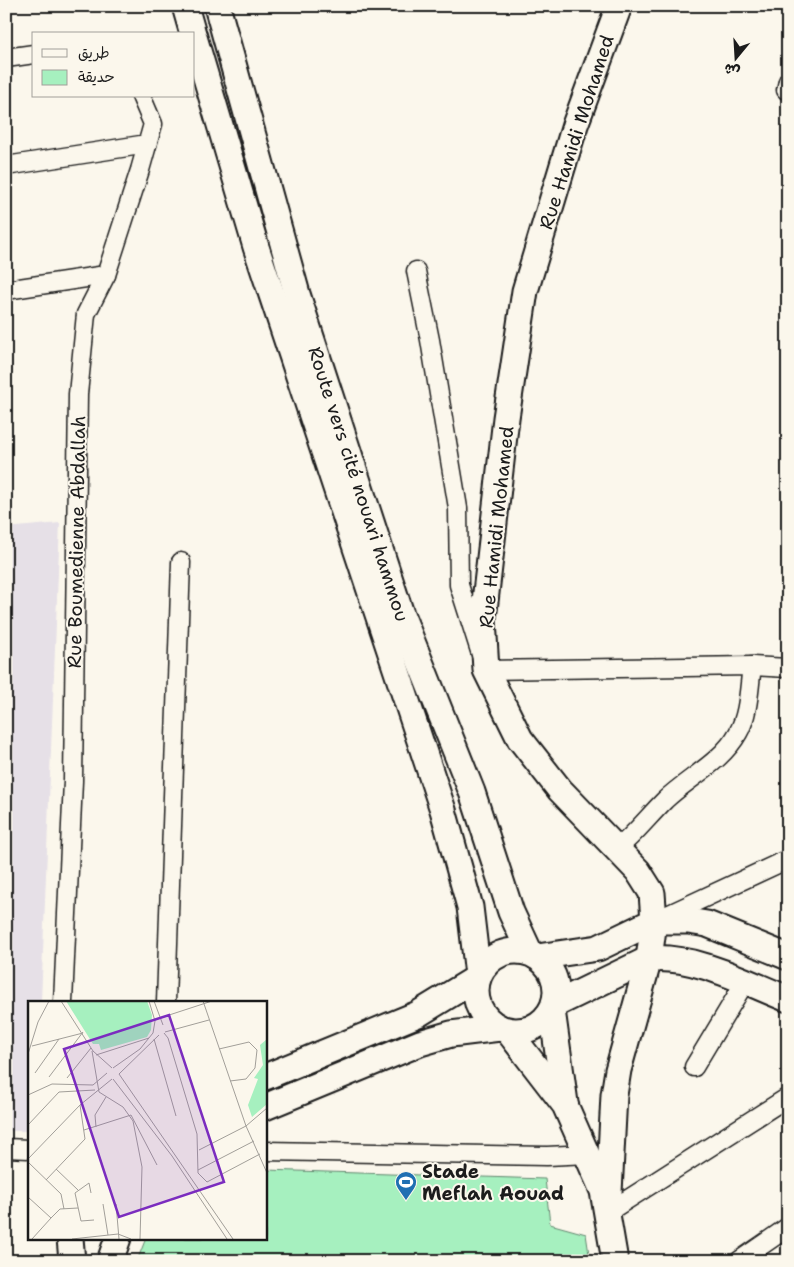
<svg xmlns="http://www.w3.org/2000/svg" width="794" height="1267" viewBox="0 0 794 1267" font-family="'Shantell Sans','Playpen Sans Arabic',sans-serif">
	<rect width="100%" height="100%" fill="#fbf7ec"/>
	<filter id="ink" filterUnits="userSpaceOnUse"><feTurbulence type="fractalNoise" baseFrequency=".02" numOctaves="2"/><feDisplacementMap in="SourceGraphic" scale="10" xChannelSelector="R" yChannelSelector="G"/><feConvolveMatrix kernelMatrix="1 2 1 2 8 2 1 2 1" color-interpolation-filters="sRGB"/></filter>
	<g filter="url(#ink)">
		<path fill="#e6e0e7" d="M60,523L41,1002H29V1131H6V528Z"/>
		<path fill="#a6f0bf" stroke="#61866e" d="M265,1170L545,1179L550,1224L586,1234L590,1261H137L146,1238H265Z"/>
		<g fill="none" stroke-linecap="round" stroke-linejoin="round">
			<g stroke="#1c1c1c" stroke-width="21">
				<g id="street">
					<path d="M6,58L34,54"/>
					<path d="M786,90L788,81"/>
					<path d="M6,166L147,144"/>
					<path d="M416,271L430,340L458,508L459,585L486,670L752,666L788,668"/>
					<path d="M6,290L106,275"/>
					<path d="M617,849C635,834 648,817 665,800C688,778 722,762 738,733C749,714 749,687 752,666"/>
					<path d="M661,918L788,859"/>
					<path d="M63,1002L73,781L78,394L86,314L106,275L140,170L153,124L141,96"/>
					<path d="M166,1002L181,562"/>
					<path d="M694,1067L745,982"/>
					<path d="M6,1148L29,1149"/>
					<path d="M265,1151L547,1156L588,1154"/>
					<path d="M608,1212L788,1097"/>
					<path d="M739,1261L788,1227"/>
				</g>
			</g>
			<g stroke="#1c1c1c" stroke-width="29">
				<g id="secondary">
					<path d="M185,6L193,34"/>
					<path d="M217,6L297,294L401,614L472,792L511,912L530,953"/>
					<path d="M194,37L256,247L443,810L470,907L478,975"/>
					<circle cx="516" cy="991" r="40"/>
					<path d="M537,957L598,948L654,921H688L707,924L788,957"/>
					<path d="M554,1005L649,959C695,955 745,982 788,999"/>
					<path d="M552,1010L565,1103"/>
					<path d="M508,1031L565,1105L603,1191L615,1261"/>
					<path d="M265,1077L418,1014L477,978"/>
					<path d="M265,1107L420,1043L451,1034L500,1028"/>
					<path d="M608,1212L614,1095L618,1070L649,959L654,921L652,893L638,871L560,790L520,739L486,670L483,619L506,418L525,291L575,125L619,6"/>
					<path d="M70,1238L72,1261"/>
					<path d="M110,1261L118,1238"/>
				</g>
			</g>
			<use href="#street" stroke="#fbf7ec" stroke-width="18"/>
			<use href="#secondary" stroke="#fbf7ec" stroke-width="25"/>
		</g>
	</g>
	<defs>
		<g id="stadium-pin" transform="scale(1.125)"><path d="M0 17L-7.5 6A9.5 9.5 0 1 1 7.5 6Z" fill="#1f6fb2" stroke="#fbf7ec"/><path d="M0-5a6.5 5 0 1 0 0 10a6.5 5 0 1 0 0-10ZM-3.5-1.8h7v3.6h-7Z" fill="#fff"/></g>
	</defs>
	<g fill-rule="evenodd">
		<use href="#stadium-pin" x="406" y="1182"/>
	</g>
	<g text-anchor="middle" stroke-width="4" stroke-linejoin="round" paint-order="stroke">
		<g font-size="19" fill="#1c1c1c" stroke="#fbf7ec">
			<text transform="translate(576 132) rotate(-72)" y="7">Rue Hamidi Mohamed</text>
			<text transform="translate(359 484) rotate(72)" y="7">Route vers cité nouari hammou</text>
			<text transform="translate(496 527) rotate(-84)" y="7">Rue Hamidi Mohamed</text>
			<text transform="translate(76 542) rotate(-89)" y="7">Rue Boumedienne Abdallah</text>
		</g>
		<g font-size="19" font-weight="bold" fill="#1c1c1c" stroke="#fbf7ec" text-anchor="start">
			<text x="422" y="1178">Stade<tspan x="422" dy="22">Meflah Aouad</tspan></text>
		</g>
	</g>
	<g transform="translate(28 1001)">
		<rect width="239" height="239" fill="#fbf7ec"/>
		<path d="M38,0H119L124,14L123,29L119,36L73,49L71,43H65ZM239,38V103L224,116L220,104L230,78L226,77L235,64L232,44Z" fill="#a6f0bf"/>
		<path fill="none" stroke="#a29f99" stroke-width="1" d="M33,0L65,50L84,67M126,0L135,24M175,0L218,125L239,172M132,17L184,0M137,31L181,19M136,32L140,37L169,133L170,172L179,181L232,153M126,38L148,115M4,45L55,32M191,48L221,41L229,49L227,67L218,78L202,80M64,50L71,91L95,106L105,120L114,166L112,238M0,53L10,21L21,0M68,54L121,37M85,67L112,48L125,32L127,20L121,0M7,72L31,38M91,73L131,34M91,73L205,238M21,76L55,31M39,77L63,47M85,78L144,155L199,238M0,94L24,83L65,84L79,72M0,124L31,91L67,89M68,126L67,114L78,96M56,129L103,114L129,164M171,149L218,125L239,107M0,158L52,104L84,78M0,161L33,193L36,208M28,168L50,189M170,169L226,140M18,179L57,138L52,104M63,192L61,182L47,192L53,220L66,219M0,196L23,217L4,238M75,203L80,234M88,203L91,238M23,217L32,208L50,207M44,238L90,233L103,238"/>
		<path fill="#7b2cbf" fill-opacity="0.15" stroke="#7b2cbf" stroke-width="2.5" d="M141,14L196,181L91,216L36,48Z"/>
		<rect width="239" height="239" fill="none" stroke="#1c1c1c" stroke-width="2.5"/>
	</g>
	<rect width="794" height="1267" fill="none" stroke="#fbf7ec" stroke-width="25"/>
	<rect x="12" y="12" width="769" height="1242" fill="none" stroke="#1c1c1c" stroke-width="2" filter="url(#ink)"/>
	<rect x="32" y="32" width="162" height="65" fill="#fbf7ec" stroke="#a29f99"/>
	<rect x="42" y="49" width="25" height="8" fill="#fbf7ec" stroke="#a29f99"/>
	<text x="78" y="58" font-size="15" fill="#1c1c1c">طريق</text>
	<rect x="42" y="70" width="25" height="15" fill="#a6f0bf" stroke="#a29f99"/>
	<text x="78" y="82" font-size="15" fill="#1c1c1c">حديقة</text>
	<g transform="translate(736 58) rotate(198)" stroke="#fbf7ec" stroke-width="4" paint-order="stroke">
	<path d="M0-4L9 19L0 12L-9 19Z" fill="#1c1c1c"/>
	<text y="-8" font-size="14" font-weight="bold" text-anchor="middle" fill="#1c1c1c">ش</text>
	</g>
</svg>
